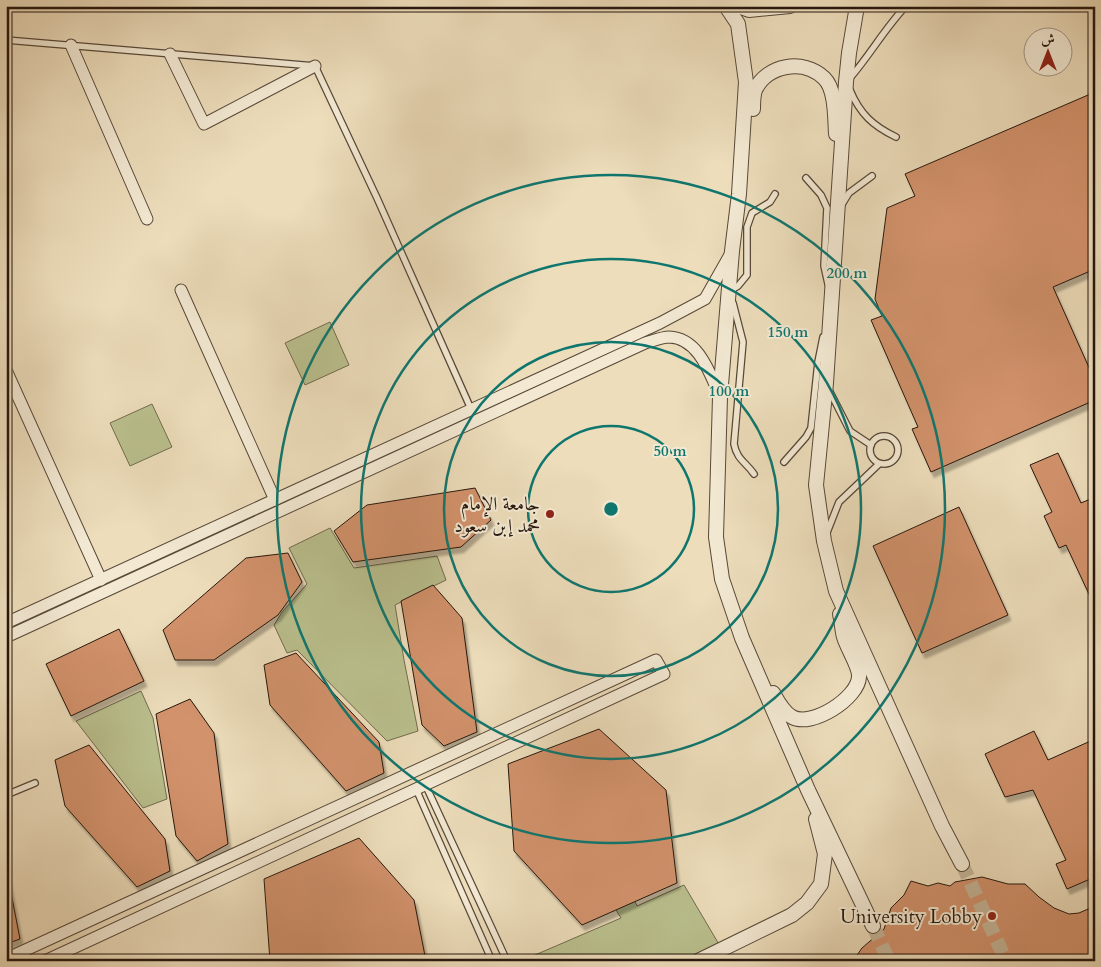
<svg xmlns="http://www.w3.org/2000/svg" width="1101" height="967" viewBox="0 0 1101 967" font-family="Cardo,Amiri,serif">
	<defs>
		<filter id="shadow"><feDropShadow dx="3" dy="5.5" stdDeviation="1" flood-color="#0004"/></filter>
	</defs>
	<rect width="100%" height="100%" fill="#edddbb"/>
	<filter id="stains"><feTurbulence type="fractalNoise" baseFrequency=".004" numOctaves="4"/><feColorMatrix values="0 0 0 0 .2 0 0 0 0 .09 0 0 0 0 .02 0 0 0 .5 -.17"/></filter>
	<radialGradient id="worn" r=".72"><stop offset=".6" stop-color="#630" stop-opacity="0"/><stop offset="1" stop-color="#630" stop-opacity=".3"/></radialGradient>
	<g fill="#bac08e" stroke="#706c4e">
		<path d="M330,322L349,365L305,385L285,343Z"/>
		<path d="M152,404L172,447L130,466L110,423Z"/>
		<path d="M330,528L354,568L437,556L446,580L395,605L404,660L418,731L387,741L297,650L287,653L274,625L282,612L307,584L289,548Z"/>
		<path d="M141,691L153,718L167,799L143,808L76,721Z"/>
		<path d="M575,843L615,856L637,906L684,885L720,946L689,961H521L621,918Z"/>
	</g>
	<g fill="#d2926c" stroke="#25170e" filter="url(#shadow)">
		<path d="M1095,92V269L1053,287L1095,381V400L931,472L912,429L918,427L871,320L882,316L875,299L887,208L915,196L905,174Z"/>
		<path d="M1058,453L1081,503L1095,497V607L1066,545L1059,548L1044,516L1052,512L1030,465Z"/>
		<path d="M475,488L491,520L461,547L353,562L334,531L367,505Z"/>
		<path d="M959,507L1008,615L922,653L873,546Z"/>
		<path d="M288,553L302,582L278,615L214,660H175L163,630L246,558Z"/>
		<path d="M433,585L462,618L477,732L444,746L422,725L401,601Z"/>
		<path d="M119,629L144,681L71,716L46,664Z"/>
		<path d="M296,653L379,742L384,773L346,791L270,705L264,665Z"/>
		<path d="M190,699L214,733L228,844L197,861L176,836L156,714Z"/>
		<path d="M599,729L666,790L677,883L582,925L514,851L508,764Z"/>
		<path d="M1034,731L1048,760L1095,739V877L1067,889L1056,864L1066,860L1033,790L1005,797L985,754Z"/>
		<path d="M89,745L165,839L170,871L137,887L65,806L55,760Z"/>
		<path d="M359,838L414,900L426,961H270L264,879Z"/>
		<path d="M6,867L20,939L6,944Z"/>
		<path d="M982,877L1008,884H1025L1039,897L1054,908L1069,914L1079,913L1095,906V961H853L862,948L884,929L891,908L904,895L911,881L928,886L938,883L950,886L955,882Z"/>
	</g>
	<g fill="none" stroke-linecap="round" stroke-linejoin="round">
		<g stroke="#c5b598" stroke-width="14" stroke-dasharray="14 7" stroke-linecap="butt">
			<path d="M962,864L1006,961"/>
			<path d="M873,926L889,961"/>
		</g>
		<g stroke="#574839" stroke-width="8">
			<g id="service">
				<path d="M6,40L315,66L377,198L471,409"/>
				<path d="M850,78C870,55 885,28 906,6"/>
				<path d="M850,90C860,114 873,126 896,137"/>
				<path d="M806,178L821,195L827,208L824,266L828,284"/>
				<path d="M841,206L849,193L872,176"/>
				<path d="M731,290L738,286L747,275V227L752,213L770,202L775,194"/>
				<path d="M733,303L743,342L734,444C737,460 746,462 754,474"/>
				<path d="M828,388L850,431L871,445"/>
				<circle cx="884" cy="450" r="14"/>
				<path d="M784,462L806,437L811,428L818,362L823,337"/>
				<path d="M826,535L839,502L879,464"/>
				<path d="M425,784L507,961"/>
				<path d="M416,789L492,961"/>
				<path d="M6,795L35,783"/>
			</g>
		</g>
		<g stroke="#574839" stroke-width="13">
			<g id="minor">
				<path d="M71,45L147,219"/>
				<path d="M170,54L204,124L315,66"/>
				<path d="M181,290L275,500"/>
				<path d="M6,370L101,580"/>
				<path d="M6,623L660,323L705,299L731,253"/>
				<path d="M6,637L645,343C652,341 662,337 669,337C699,338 710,374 720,396"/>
				<path d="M6,959L656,660L664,674L45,961"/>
			</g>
		</g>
		<g stroke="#574839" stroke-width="16">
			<g id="tertiary">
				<path d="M726,6L738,24L746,82L739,194L732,251L720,397L716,537L722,579L742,638L808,790L873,926"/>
				<path d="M738,6L749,10L790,6"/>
				<path d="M857,6L849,53L846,82L826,383L816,485L824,541L836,591L942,826L962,864"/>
				<path d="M753,109C753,103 753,96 755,90C767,65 803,58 824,78C836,89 835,119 836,134"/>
				<path d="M773,693C778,702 783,712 792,717C812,728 858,698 859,677C860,667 847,648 844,637C842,630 842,622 840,614"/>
				<path d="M698,961L792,915L807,903L821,884L825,854L816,819"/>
			</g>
		</g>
		<use href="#service" stroke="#f3e9d3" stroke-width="5.5"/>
		<use href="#minor" stroke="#f3e9d3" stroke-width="11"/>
		<use href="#tertiary" stroke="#f3e9d3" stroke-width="14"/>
	</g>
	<g fill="none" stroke="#0f766e" stroke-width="2.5">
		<circle cx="611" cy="509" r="83"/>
		<circle cx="611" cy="509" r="167"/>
		<circle cx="611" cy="509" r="250"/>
		<circle cx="611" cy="509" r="334"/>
	</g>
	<g fill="#8f2418" stroke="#f3e9d3" stroke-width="2">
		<circle cx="550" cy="514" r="5"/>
		<circle cx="992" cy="916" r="5"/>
	</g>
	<g text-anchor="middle" stroke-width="4" stroke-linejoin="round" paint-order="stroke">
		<g font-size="19" fill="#25170e" stroke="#f3e9d3" text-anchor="end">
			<text x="540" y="510">جامعة الإمام<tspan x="540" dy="22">محمد إبن سعود</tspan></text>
			<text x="982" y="923">University Lobby</text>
		</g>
	</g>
	<circle cx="611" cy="509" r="8" fill="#0f766e" stroke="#f3e9d3" stroke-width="2.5"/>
	<g font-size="15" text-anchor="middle" font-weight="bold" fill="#0f766e" stroke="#f3e9d3" stroke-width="4" stroke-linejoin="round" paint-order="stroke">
		<text x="847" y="278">200 m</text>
		<text x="788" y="337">150 m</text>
		<text x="729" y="396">100 m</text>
		<text x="670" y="456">50 m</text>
	</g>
	<rect width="1101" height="967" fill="none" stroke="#edddbb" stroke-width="25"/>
	<rect x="8" y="8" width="1086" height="952" fill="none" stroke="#25170e" stroke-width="2.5"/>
	<rect x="12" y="12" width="1076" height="942" fill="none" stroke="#25170e"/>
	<g transform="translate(1048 52)"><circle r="24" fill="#f3e9d3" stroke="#a19584"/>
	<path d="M0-4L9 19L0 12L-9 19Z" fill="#8f2418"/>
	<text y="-8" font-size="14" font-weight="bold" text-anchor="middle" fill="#25170e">ش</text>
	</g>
	<rect width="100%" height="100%" filter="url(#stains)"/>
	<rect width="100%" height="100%" fill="url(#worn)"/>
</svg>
